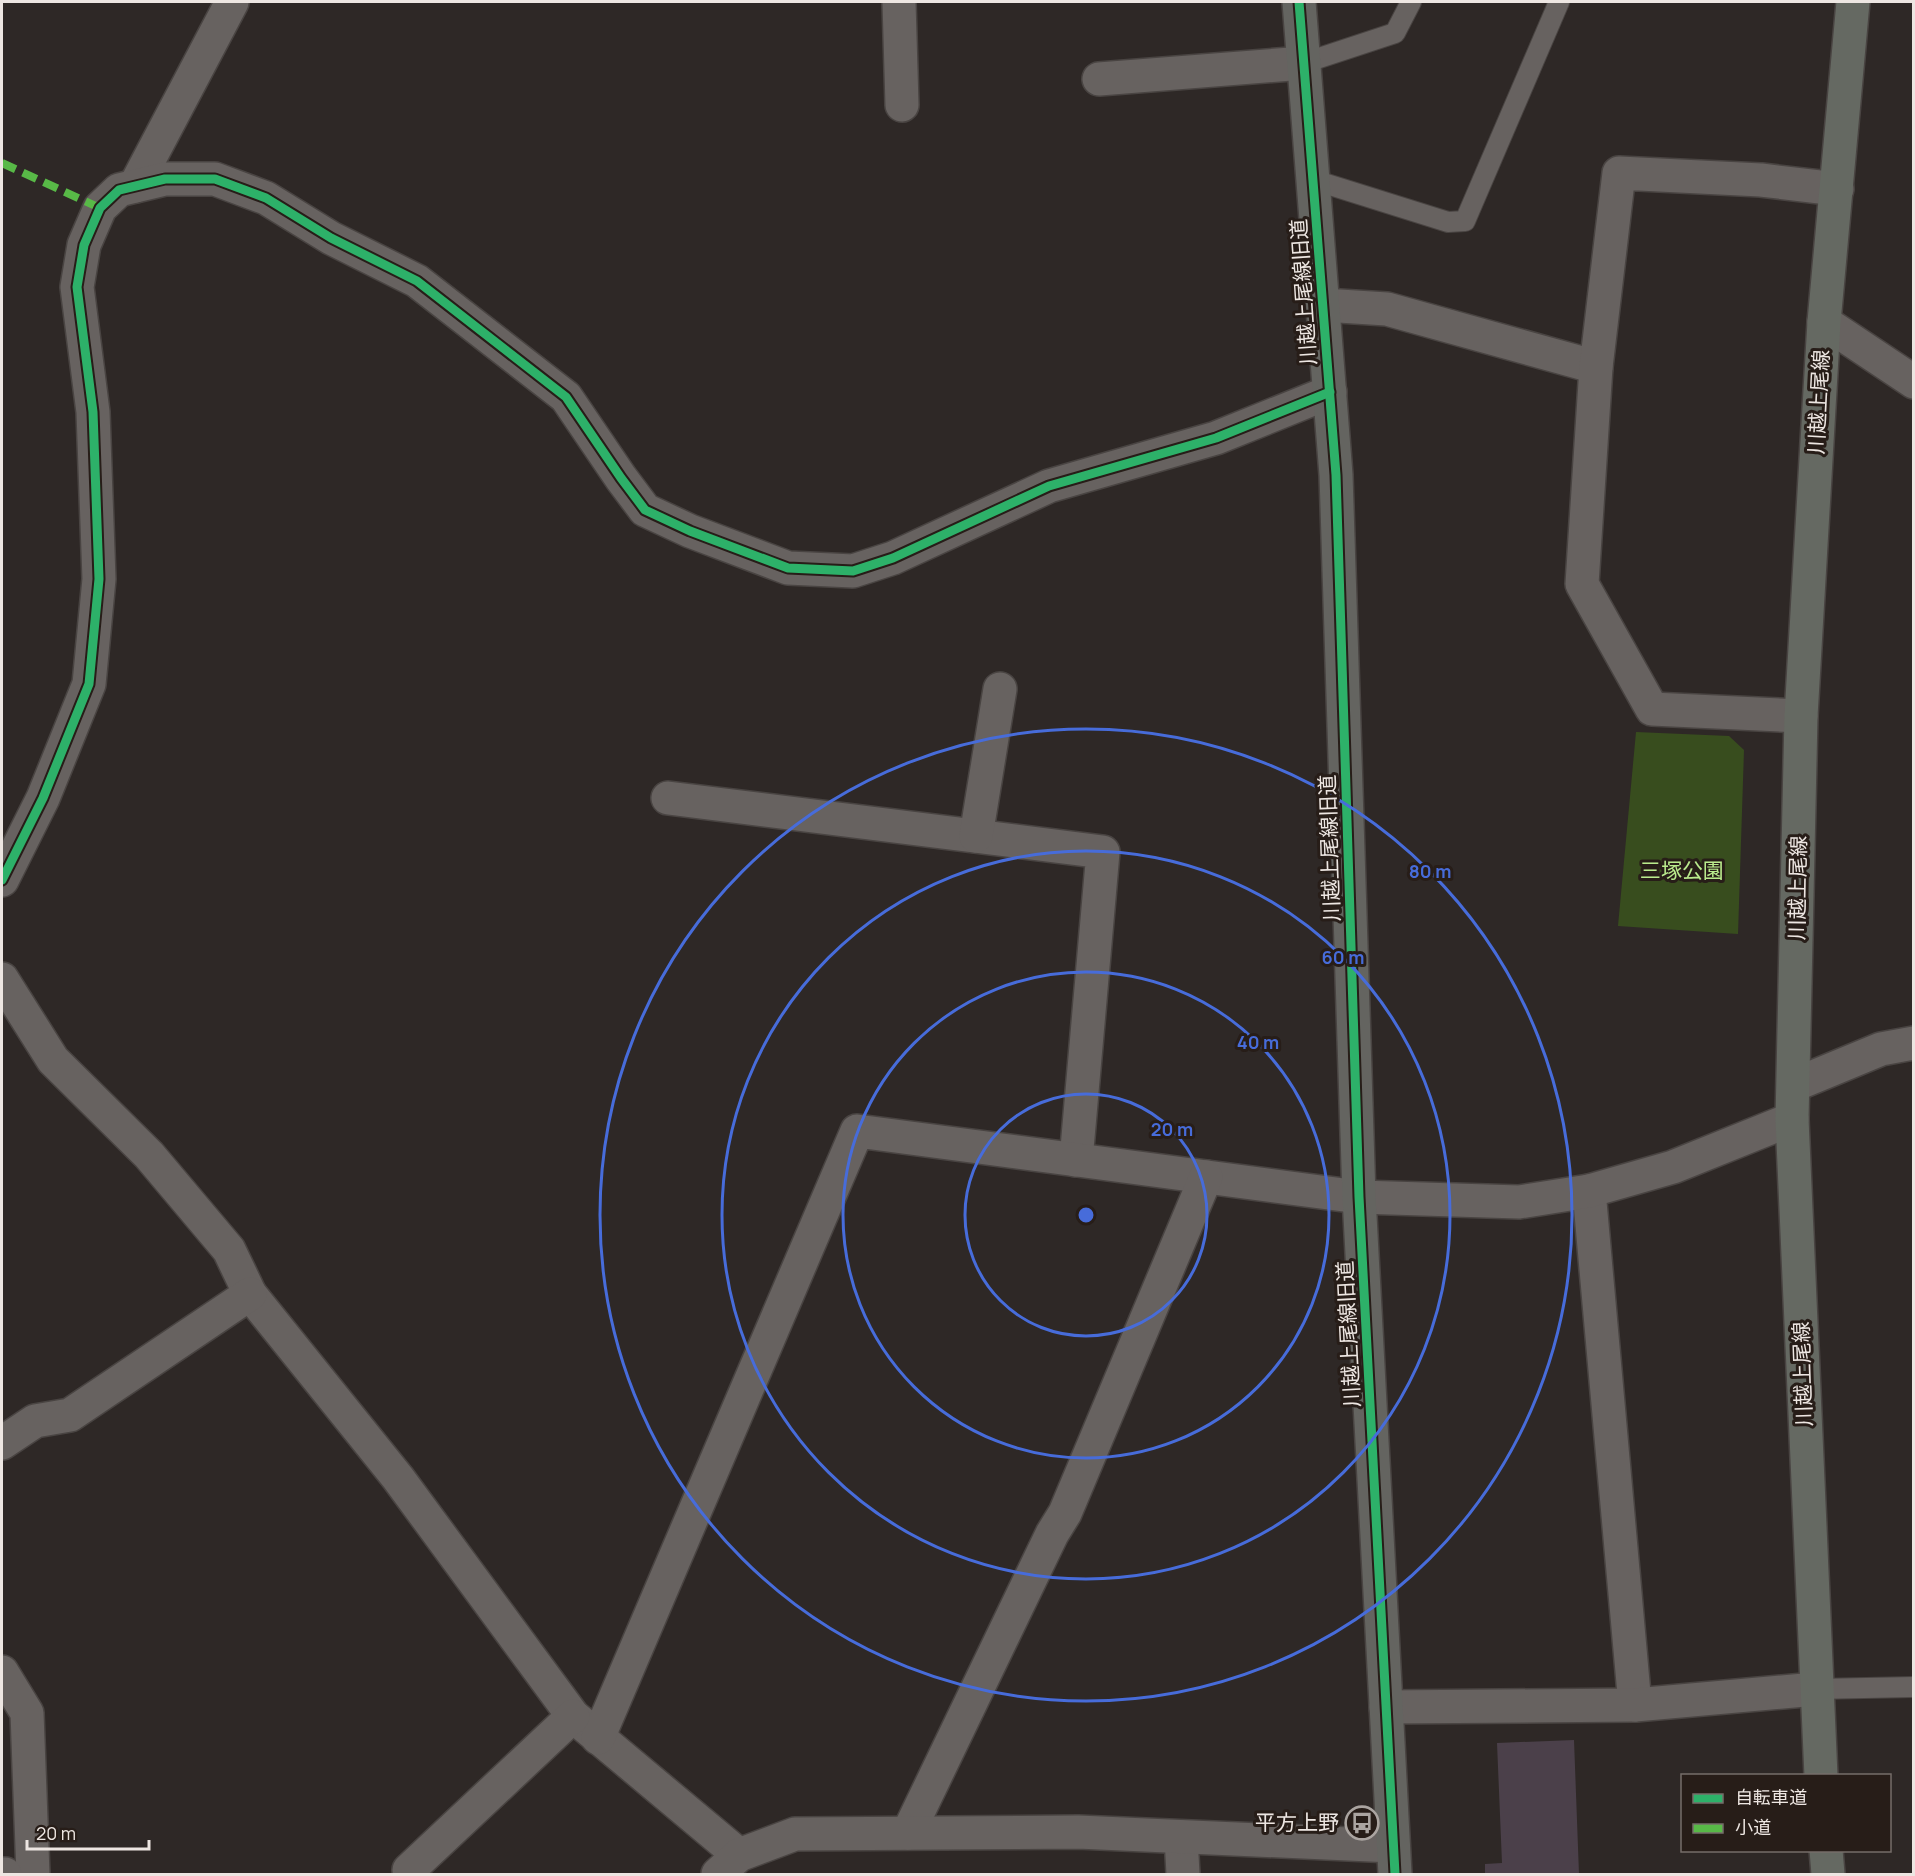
<svg xmlns="http://www.w3.org/2000/svg" width="1915" height="1876" viewBox="0 0 1915 1876" font-family="Manrope,'Noto Sans JP',sans-serif">
	<rect width="100%" height="100%" fill="#2e2826"/>
	<path fill="#384d1e" d="M1636,732L1729,736L1744,750L1738,934L1618,926Z"/>
	<path fill="#4b404a" d="M1574,1740L1579,1874H1485V1864L1502,1863L1497,1743Z"/>
	<g fill="none" stroke-linecap="round" stroke-linejoin="round">
		<g stroke="#494442" stroke-width="22">
			<g id="lane">
				<path d="M1304,63L1395,33L1411,2"/>
				<path d="M1314,180L1448,222L1465,221L1559,2"/>
				<path d="M1816,1689L1914,1687"/>
			</g>
		</g>
		<g stroke="#494442" stroke-width="36">
			<g id="street">
				<path d="M899,2L902,105"/>
				<path d="M1099,79L1304,63"/>
				<path d="M135,186L232,2"/>
				<path d="M1323,305L1387,309L1596,367"/>
				<path d="M1824,322L1914,382"/>
				<path d="M1801,716L1652,709L1582,584L1596,367L1619,173L1761,180L1837,189"/>
				<path d="M668,798L1103,852L1076,1160"/>
				<path d="M976,836L1000,689"/>
				<path d="M2,880L43,798L89,684L99,579L93,412L77,287L84,245L100,208L119,190L165,179H215L266,198L331,238L417,281L566,397L621,478L645,510L690,531L788,568L853,571L893,558L1049,486L1216,438L1330,392"/>
				<path d="M2,979L53,1060L149,1155L229,1250L250,1294L398,1478L573,1716L739,1855"/>
				<path d="M1794,1085L1881,1049L1914,1043"/>
				<path d="M1589,1191L1635,1705"/>
				<path d="M2,1443L35,1421L70,1415L250,1294"/>
				<path d="M2,1672L27,1713L33,1874"/>
				<path d="M1386,1707L1635,1705L1816,1689"/>
				<path d="M598,1738L857,1131L1359,1197L1519,1202L1589,1191L1673,1167L1792,1119"/>
				<path d="M908,1833L1052,1534L1065,1513L1206,1177"/>
				<path d="M1181,1837L1183,1874"/>
				<path d="M409,1870L573,1716"/>
				<path d="M2,1874H5"/>
				<path d="M718,1874L739,1855L795,1834L1078,1832L1393,1846"/>
			</g>
		</g>
		<g stroke="#494442" stroke-width="36">
			<path id="secondary" d="M1299,2L1336,475L1359,1197L1395,1874"/>
		</g>
		<g stroke="#494442" stroke-width="36">
			<g id="primary">
				<path d="M1821,1776L1792,1119L1801,716L1824,322L1853,2"/>
				<path d="M1826,1850L1828,1874"/>
			</g>
		</g>
		<use href="#lane" stroke="#676260" stroke-width="20"/>
		<use href="#street" stroke="#676260" stroke-width="33"/>
		<use href="#secondary" stroke="#646460" stroke-width="33"/>
		<use href="#primary" stroke="#656962" stroke-width="33"/>
		<path stroke="#58b947" stroke-width="8" stroke-dasharray="15 8" stroke-linecap="butt" d="M2,163L100,208"/>
		<g stroke="#271d18" stroke-width="13">
			<g id="cycleway">
				<path d="M1299,2L1336,475L1359,1197L1395,1874"/>
				<path d="M2,880L43,798L89,684L99,579L93,412L77,287L84,245L100,208L119,190L165,179H215L266,198L331,238L417,281L566,397L621,478L645,510L690,531L788,568L853,571L893,558L1049,486L1216,438L1330,392"/>
			</g>
		</g>
		<use href="#cycleway" stroke="#2db169" stroke-width="9"/>
	</g>
	<g fill="none" stroke="#476cda" stroke-width="3">
		<circle cx="1086" cy="1215" r="121"/>
		<circle cx="1086" cy="1215" r="243"/>
		<circle cx="1086" cy="1215" r="364"/>
		<circle cx="1086" cy="1215" r="486"/>
	</g>
	<defs>
		<g id="bus-ring" transform="scale(1.725)"><circle r="9.5" fill="#271d18" stroke="#aaa4a0" stroke-width="1.5"/><path d="M-5-6H5V4H4V6H2V4H-2V6H-4V4H-5ZM-3.5-4V0h7V-4ZM-3.5 1.2v1.5H-2V1.2ZM2 1.2v1.5H3.5V1.2Z" fill="#aaa4a0"/></g>
	</defs>
	<g fill-rule="evenodd">
		<use href="#bus-ring" x="1362" y="1823"/>
	</g>
	<g text-anchor="middle" stroke-width="6" stroke-linejoin="round" paint-order="stroke">
		<g font-size="21" fill="#ede6e2" stroke="#271d18">
			<text transform="translate(1304 292) rotate(-94)" y="7">川越上尾線旧道</text>
			<text transform="translate(1819 402) rotate(-87)" y="7">川越上尾線</text>
			<text transform="translate(1330 848) rotate(-92)" y="7">川越上尾線旧道</text>
			<text transform="translate(1798 888) rotate(-89)" y="7">川越上尾線</text>
			<text transform="translate(1349 1334) rotate(-93)" y="7">川越上尾線旧道</text>
			<text transform="translate(1803 1374) rotate(-92)" y="7">川越上尾線</text>
		</g>
		<g font-size="21" fill="#baeb8d" stroke="#271d18">
			<text x="1682" y="878">三塚公園</text>
		</g>
		<g font-size="21" fill="#ede6e2" stroke="#271d18" text-anchor="end">
			<text x="1339" y="1830">平方上野</text>
		</g>
	</g>
	<circle cx="1086" cy="1215" r="9" fill="#476cda" stroke="#271d18" stroke-width="3"/>
	<g font-size="18" text-anchor="middle" font-weight="bold" fill="#476cda" stroke="#271d18" stroke-width="6" stroke-linejoin="round" paint-order="stroke">
		<text x="1430" y="878">80 m</text>
		<text x="1343" y="964">60 m</text>
		<text x="1258" y="1049">40 m</text>
		<text x="1172" y="1136">20 m</text>
	</g>
	<rect width="1915" height="1876" fill="none" stroke="#ede6e2" stroke-width="6"/>
	<rect x="1681" y="1774" width="210" height="78" fill="#271d18" stroke="#766d69" stroke-width="1.5"/>
	<rect x="1693" y="1794" width="30" height="9" fill="#2db169" stroke="#766d69" stroke-width="1.5"/>
	<text x="1735" y="1804" font-size="18" fill="#ede6e2">自転車道</text>
	<rect x="1693" y="1824" width="30" height="9" fill="#58b947" stroke="#766d69" stroke-width="1.5"/>
	<text x="1735" y="1834" font-size="18" fill="#ede6e2">小道</text>
	<path d="M27 1840v9h122v-9" fill="none" stroke="#ede6e2" stroke-width="3"/>
	<text x="36" y="1840" font-size="18" fill="#ede6e2" stroke="#271d18" stroke-width="4.5" paint-order="stroke">20 m</text>
</svg>
